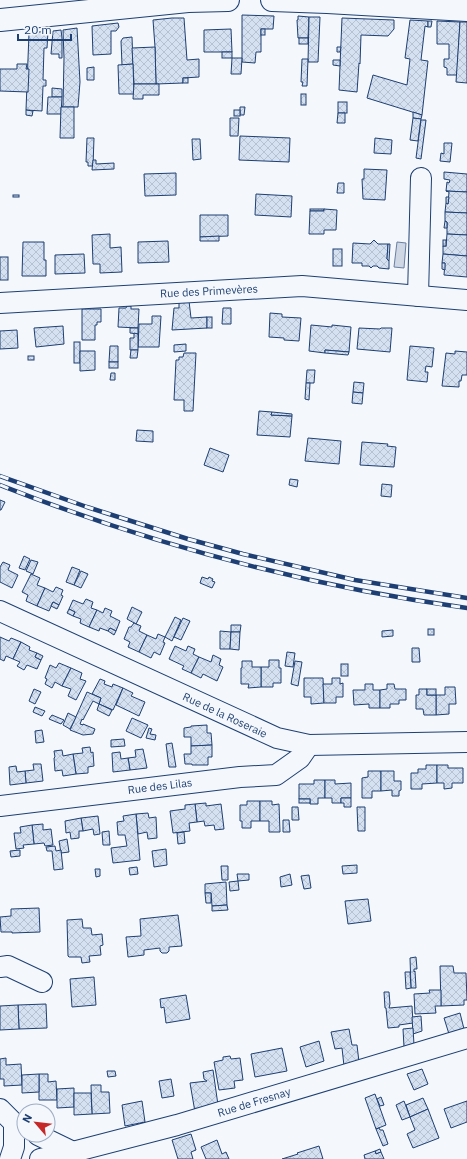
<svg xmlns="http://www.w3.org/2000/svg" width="467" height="1159" viewBox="0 0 467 1159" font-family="'IBM Plex Sans',sans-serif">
	<defs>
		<pattern id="building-cross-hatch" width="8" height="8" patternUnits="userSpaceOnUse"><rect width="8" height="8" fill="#d5e0f0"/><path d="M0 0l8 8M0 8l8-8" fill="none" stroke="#b6c1d1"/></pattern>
	</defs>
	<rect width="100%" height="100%" fill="#f4f7fb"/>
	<path fill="#cfd7e4" stroke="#687fa3" d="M397,242L406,243L404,268L394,267Z"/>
	<g fill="url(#building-cross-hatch)" stroke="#1d3f73">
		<path d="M242,15L274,16L273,29H261V52H256L255,63L242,62Z"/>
		<path d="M298,16L309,17L308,38H298L297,20H298Z"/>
		<path d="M309,17H320L318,62H308Z"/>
		<path d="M172,18H184L187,60L199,59V77L183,78V83L156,84L155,47L153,20Z"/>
		<path d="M342,18L394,20V29L388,36L361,35L360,64L359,63L357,92L339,90Z"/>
		<path d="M410,20L428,21V27L425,26L421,60L428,61L422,115L367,98L373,75L407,85L410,59L405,58Z"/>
		<path d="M428,21H432L431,27H428Z"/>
		<path d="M437,21L460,22L457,75H447V68L444,67V59H449V44H437Z"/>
		<path d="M460,22H467V83L456,82Z"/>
		<path d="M118,23L119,27L116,31H111V54L93,55L92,26Z"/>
		<path d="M77,28L80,82L78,107H61L63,106L64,58L63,30Z"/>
		<path d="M231,29L232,52H204V30Z"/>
		<rect x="261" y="29" width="4" height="6"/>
		<path d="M61,30L62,38V58H59V54H51L53,31Z"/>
		<path d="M48,31L47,48H44L43,80H46V86H43L42,111L26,110L29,33Z"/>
		<path d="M132,37L133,64L122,65L121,41L123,38Z"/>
		<rect x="299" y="38" width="9" height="6"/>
		<path d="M155,47L156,84H134L132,48Z"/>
		<path d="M337,47H341L340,52H337Z"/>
		<rect x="222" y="52" width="10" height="6"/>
		<path d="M232,58H242L241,74H231Z"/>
		<path d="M302,59H308L307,86H302L303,82H301Z"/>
		<path d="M333,60H340V66L333,65Z"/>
		<path d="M17,64H27L26,69H29L28,92L0,91V69H17Z"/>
		<path d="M133,64L134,94H119L118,65Z"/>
		<path d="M94,67V80H87V68Z"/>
		<rect x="183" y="78" width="5" height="5"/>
		<path d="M134,84H159V95H143V99H133Z"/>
		<path d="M52,88L62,89V97H52Z"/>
		<rect x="301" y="94" width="5" height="11"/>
		<path d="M48,97H62L61,114H47Z"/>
		<rect x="338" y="102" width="9" height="11"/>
		<path d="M61,107H74V138H60Z"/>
		<path d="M240,107H245L244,115H240Z"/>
		<path d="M26,110L33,111L32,116L26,115Z"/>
		<rect x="234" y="110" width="6" height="6"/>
		<path d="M413,112L422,115L421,119L413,118Z"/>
		<path d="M338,113H345V123H337Z"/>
		<path d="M230,118H239L238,136H230Z"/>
		<path d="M413,118L421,119L418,141L410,140Z"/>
		<path d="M421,120H426L421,159L416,158Z"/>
		<path d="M240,136L290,138L289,162L239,160Z"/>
		<path d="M87,138H94L93,166H88V162H86Z"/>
		<path d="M375,138L392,140L391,154L374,153Z"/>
		<path d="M192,139H200L201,159L193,160Z"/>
		<path d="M444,143H452L450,162L440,161L441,153L444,154Z"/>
		<path d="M93,160H96V164L114,163V169L92,170Z"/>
		<path d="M364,169L387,170L385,200L363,199L362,179H364Z"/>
		<path d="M444,172L467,174V192L446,191L447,182L449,183L450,180L444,179Z"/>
		<path d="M176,173V195L145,196L144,174Z"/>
		<path d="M338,183H344V193H337Z"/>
		<path d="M446,191L467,192V213L445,212L446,203L448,204L449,192Z"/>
		<path d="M256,194L292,196L291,217L255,215Z"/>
		<rect x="13" y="195" width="6" height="2"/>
		<path d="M446,197H449L448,204L446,203Z"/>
		<rect x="310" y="209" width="14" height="2"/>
		<path d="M324,209L337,210L336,230H324V234H309L310,211H324Z"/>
		<path d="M445,212L467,213V235L447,234V222L445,221Z"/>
		<path d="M200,215H228V236L200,237Z"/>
		<path d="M445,221L447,222V228H444Z"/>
		<path d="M110,234V248L121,247L122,272L100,273V264H93L92,235Z"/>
		<path d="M447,234L467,235V256L443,254V246H446Z"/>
		<path d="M219,236V241H200V237Z"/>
		<path d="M374,240L378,244H388L387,259L389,261V269L379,268L377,266H373L371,268L369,266H362V263H352L353,243L370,244Z"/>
		<rect x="443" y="240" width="3" height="6"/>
		<path d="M168,241L169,262L138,263V242Z"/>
		<path d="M23,242H44V260H46V276H22Z"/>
		<path d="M388,244H390L389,261L387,259Z"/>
		<rect x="333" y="249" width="9" height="17"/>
		<path d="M84,254L85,273L55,274V255Z"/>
		<path d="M443,254L467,256V277L444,275L445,263H442Z"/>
		<rect x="0" y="257" width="8" height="23"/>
		<path d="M442,263H445V270L442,269Z"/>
		<path d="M179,301H189L191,318L207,317V328L172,330L174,308H179Z"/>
		<path d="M127,306H131V309H139L138,328L118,327L119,308H126Z"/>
		<path d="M223,308H231V324H222Z"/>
		<path d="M82,309H101V322H97V325H95V340H82Z"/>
		<path d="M270,313L282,314V317L301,318L299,341L284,340V338L269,337Z"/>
		<path d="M152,316H161L159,347H138L139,324H152Z"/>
		<rect x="207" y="317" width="5" height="11"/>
		<path d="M311,325L332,327V325L351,327L349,352L325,350V353L309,351Z"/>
		<path d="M63,326L64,344L36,347L34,328Z"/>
		<path d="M130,328H138V334L130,333Z"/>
		<path d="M359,328L380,329L381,328H392L390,352L357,349Z"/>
		<path d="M17,330L18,348L0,349V331Z"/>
		<path d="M134,333L138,334V350H130V338H134Z"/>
		<rect x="74" y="342" width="6" height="21"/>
		<path d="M186,344V351L174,352V345Z"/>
		<path d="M110,346H118V362H109Z"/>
		<path d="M410,346L434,348L432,367L426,366L425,372H428L427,382L407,380Z"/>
		<path d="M131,350H138L137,358H130Z"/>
		<path d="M325,350L349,352L348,355L325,353Z"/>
		<path d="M80,351H95V370L80,371Z"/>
		<path d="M455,351L467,352V375H462L461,381H459V387L442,386L446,353L455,354Z"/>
		<path d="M184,353H196L193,411H184V400H174L176,360H179V357H183Z"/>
		<rect x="28" y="356" width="6" height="4"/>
		<rect x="109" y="362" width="9" height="6"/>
		<path d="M307,370H315L314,383H306Z"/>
		<path d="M111,373H115V380H110Z"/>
		<path d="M354,382L364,383L363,393L353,392Z"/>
		<path d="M306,383H310L309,400L305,399Z"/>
		<path d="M353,392L363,393L362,404L352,403Z"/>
		<path d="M259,411L272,412L271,415L292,416L290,437L257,435Z"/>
		<path d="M272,412L292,414V416L271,415Z"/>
		<path d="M137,430L153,431V442L136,441Z"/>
		<path d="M308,438L341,441L339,464L305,461Z"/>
		<path d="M362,442L388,444L387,446L396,447L394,467L360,465Z"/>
		<path d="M210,448L229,455L223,472L204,465Z"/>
		<path d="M290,479L298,480L297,487L289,485Z"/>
		<path d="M382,484L392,485L391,497L381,496Z"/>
		<path d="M0,500L5,502L1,510H0Z"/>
		<path d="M24,556L30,559L25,570L19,568Z"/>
		<path d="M31,560L38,562L33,574L26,571Z"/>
		<path d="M3,562L10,565L8,570L18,575L12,588L0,582V567Z"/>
		<path d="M72,567L80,570L74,585L66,582Z"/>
		<path d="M81,571L88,574L81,588L74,585Z"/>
		<path d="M31,574L40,578L37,585L45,588L37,606L26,601L28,595L22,592Z"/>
		<path d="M202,577L208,579L209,577L213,579L212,581L215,582L212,588L200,583Z"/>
		<path d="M56,587L63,590L61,595L63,596L59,605L53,602L49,611L37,606L45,588L53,592Z"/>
		<path d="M86,599L93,602L91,608L97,610L89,627L80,623L81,619L73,616L75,612L69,609L73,600L83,604Z"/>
		<path d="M53,602L59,605L57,609L51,606Z"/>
		<path d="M132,607L142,612L136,624L127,619Z"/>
		<path d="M105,608L112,611L110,616L120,621L116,631L110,628L108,631L100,628L99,631L89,627L97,610L103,613Z"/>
		<path d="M69,609L75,612L73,616L67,613Z"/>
		<path d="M175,617L181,620L172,641L165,637Z"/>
		<path d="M183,618L190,621L181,640L174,637Z"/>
		<path d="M134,623L141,626L139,631L147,635L139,652L128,647L130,642L124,639L129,627H131Z"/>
		<path d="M231,625H241L240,632H231Z"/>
		<path d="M110,628L116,631L114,635L108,631Z"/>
		<rect x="428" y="629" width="6" height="6"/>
		<path d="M393,630V636L382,637V631Z"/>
		<path d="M220,631L231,632L230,649H220Z"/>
		<path d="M231,632H240L239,650L230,649Z"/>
		<path d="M158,634L165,637L163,642L165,643L160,655L154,652L151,658L139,652L147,635L156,639Z"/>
		<path d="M0,637L9,641L11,638L21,642L13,659L6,656L4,661L0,659Z"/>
		<path d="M21,642L30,647L29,650L37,653L35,657L41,660L37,669L27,665L24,670L17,666L20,662L13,659Z"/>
		<path d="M175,646L186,651L188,646L195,649L193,654L199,657L191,673L182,669L184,666L169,659Z"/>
		<path d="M412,648H419L420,662H412Z"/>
		<path d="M287,652L295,653L293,667L285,666Z"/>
		<path d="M37,653L43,656L41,660L35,657Z"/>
		<path d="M213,655L221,659L219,665L223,667L217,681L203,674L201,678L191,673L199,657L211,662Z"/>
		<path d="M269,660H279V668H281V683H273V687H261V667H269Z"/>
		<path d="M242,661H252V667H261V687L248,688L249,684H241V668H242Z"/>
		<path d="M295,661L302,662L298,686L291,684Z"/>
		<path d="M59,663L71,668L62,686L55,682L52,688L45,684L47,679L45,678L50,665L56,668Z"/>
		<rect x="341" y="664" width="7" height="12"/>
		<path d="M71,668L82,673L80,679L86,681L76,700L68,696L71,689L62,686Z"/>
		<path d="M304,678H323L324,703L311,704V697H304Z"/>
		<path d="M332,678H340V684L343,683V697H336V703H324L323,684H332Z"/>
		<path d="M100,679L105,681L104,684L112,687L113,684L123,688L113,710L99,704L101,698L92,694Z"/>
		<path d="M365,684H373V690H380V708H369V704L354,705L353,690H365Z"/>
		<path d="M387,684H394L395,689H406V700H399V704H390V708H380V690L387,689Z"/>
		<path d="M445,687H455L456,704H449V714L436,715V695H445Z"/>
		<path d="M123,688L133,693L131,696L145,702L139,716L116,705Z"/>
		<path d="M34,689L41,692L35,704L29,701Z"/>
		<path d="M419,689H427V695H436V715H424L423,709H416V695H419Z"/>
		<rect x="427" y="689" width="9" height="6"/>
		<path d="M87,692L101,698L99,704L93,701L85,716L83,720L82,719L80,724L83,725V724L95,729L93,734L83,735L70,730Z"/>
		<path d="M99,704L112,710L109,716L97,710Z"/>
		<path d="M35,707L45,711L42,716L33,712Z"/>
		<path d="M68,713L76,717L70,729L63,725Z"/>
		<path d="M52,715L64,720L61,724L49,719Z"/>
		<path d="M132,718L148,725L141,738L126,731Z"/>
		<path d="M207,725V733H211L212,745L191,746V737H184V728L191,727V726Z"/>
		<path d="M149,728L152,729L150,734L156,735L155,740L146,738Z"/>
		<path d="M42,730L44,742L36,743L35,731Z"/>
		<path d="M124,739L125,746L111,747V740Z"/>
		<path d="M172,743L176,767H169L166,744Z"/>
		<path d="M212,745V757H208V765H192V764H185L184,754H191V746Z"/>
		<path d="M90,747L91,753L93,752L94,766L88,767V773L76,774L73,754L83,753L82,748Z"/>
		<path d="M143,749L147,768L130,770L128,758L136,757L135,750Z"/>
		<path d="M62,750L63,756L73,754L76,774L63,776L62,770L55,771L54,758L55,757L54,751Z"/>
		<path d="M120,752L121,759L128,758L130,770L113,772L112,753Z"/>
		<path d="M33,764H41L43,781L26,783L25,771L34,770Z"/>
		<path d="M426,765H437V783L422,784V789H411V773H418V769H426Z"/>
		<path d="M437,765H448V768H463V783H452V788L444,789V783H437Z"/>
		<path d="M16,766L17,772L25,771L26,783L10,785L9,767Z"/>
		<path d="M368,771H381V791H372V798H362V778L368,777Z"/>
		<path d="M381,771H394V781H401V790L399,791V796H392V790L381,791Z"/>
		<path d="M314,780H325V798H318V804H310V799H299V784H314Z"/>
		<path d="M325,780H335V784L351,783V798H341V803H332V798H325Z"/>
		<path d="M341,798H351V807H344V803H341Z"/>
		<rect x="299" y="799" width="11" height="4"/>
		<path d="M247,801H260V821H251V828H242V821H240V805H247Z"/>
		<path d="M260,801H272V805L279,804L280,832H269V821H260Z"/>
		<path d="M206,803V806L221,804L224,829L215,830L214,825L205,826L204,821L197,822L195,804Z"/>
		<path d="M195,804L197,822L189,823L190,831L173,833L170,811L185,809V805Z"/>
		<path d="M292,807H298L299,820H292Z"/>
		<path d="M357,807H365V831H358Z"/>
		<path d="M148,813L149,818L156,817L157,838L148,839L147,832L138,834L136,814Z"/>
		<path d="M136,814L140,860L113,863L111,848L127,846L125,835H118L117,822L124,821L123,816Z"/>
		<path d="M98,816L100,834L94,835L93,829L83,831L81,818Z"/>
		<path d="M81,818L83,831H79V838L71,839L70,832L66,833L65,821Z"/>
		<path d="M283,820H289L290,832H283Z"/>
		<path d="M43,824V830L51,829L53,845L45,846L44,843L34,844L32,825Z"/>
		<path d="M32,825L34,844L23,845L24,848L16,849L14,833H21L20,827Z"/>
		<path d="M109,831L110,845H103L102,832Z"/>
		<path d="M184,832L185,843L178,844L177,833Z"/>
		<path d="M67,839L69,852L61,853L59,841Z"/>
		<path d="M55,846L56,851L61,850L63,869L54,870L52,851H47L46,847Z"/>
		<path d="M166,849L167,865L154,867L152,851Z"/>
		<path d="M20,850V856L11,857L10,851Z"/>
		<path d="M357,865V873L343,874L342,866Z"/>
		<path d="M221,866H228V880H222Z"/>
		<path d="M137,867L138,874L130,875L129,868Z"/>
		<path d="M95,869H100V876L96,877Z"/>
		<path d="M237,874H249V880L238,881Z"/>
		<path d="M290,874L292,885L281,887L280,877Z"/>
		<path d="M309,875L311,888L304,889L301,876Z"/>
		<path d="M238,881L239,890L230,891L229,882Z"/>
		<path d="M226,882L227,905L212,906L211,893H205V884Z"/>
		<path d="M205,893H211V903H206Z"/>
		<path d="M368,899L371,921L348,924L345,901Z"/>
		<path d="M227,905L228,910L212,911V906Z"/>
		<path d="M39,908L40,932L12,933V932H1L0,917L11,916V909Z"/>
		<path d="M178,915L182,946L169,947V951L167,953H162L160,951V948L144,950V955L128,957L126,937L141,936L140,919Z"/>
		<path d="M82,919L83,928H91L92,935L102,934L103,945L100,946L101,955L89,956L90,962L82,963L81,957H69L68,956L67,920Z"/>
		<path d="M416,957L417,969H414V972L415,971L416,988H411L410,958Z"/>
		<path d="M440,966H453L454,973H466L467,1000H464V1005L441,1006Z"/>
		<path d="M405,972H410L411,988L406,989Z"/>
		<path d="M94,977L96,1005L72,1007L70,979Z"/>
		<path d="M429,990H441V1006H435L436,1013L415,1014L414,994L430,993Z"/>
		<path d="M384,992H389L390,1004L389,1008L412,1006L413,1023L399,1025V1027L388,1028L386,1008H385Z"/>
		<path d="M186,995L190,1019L166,1023L164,1007L161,1008L160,999Z"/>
		<path d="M46,1004L47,1028L19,1029L18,1005Z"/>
		<path d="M18,1005L19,1029L0,1030V1006Z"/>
		<path d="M460,1013L464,1029L449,1034L444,1018Z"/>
		<path d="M421,1016L422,1031L413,1034L412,1017Z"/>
		<path d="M413,1028L414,1045L404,1047L403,1029Z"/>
		<path d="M349,1029L352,1045H357L359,1062L344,1066L342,1048L335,1049L331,1032Z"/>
		<path d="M319,1041L324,1061L306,1067L300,1047Z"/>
		<path d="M282,1048L287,1071L255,1077L251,1054Z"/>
		<path d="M230,1056L231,1059L240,1058L243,1080L234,1081L235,1088L219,1090L214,1062L223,1060V1057Z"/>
		<path d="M6,1058V1065L21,1064L22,1085L4,1086V1079H0V1059Z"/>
		<path d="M422,1069L428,1084L414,1090L407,1074Z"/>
		<path d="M213,1070L218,1105L195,1112L190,1083L207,1081L204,1079L203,1072Z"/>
		<path d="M107,1071H115L116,1076L108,1077Z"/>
		<path d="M39,1074H48V1082L56,1081L57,1100H39Z"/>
		<path d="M39,1074V1092L22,1093V1075Z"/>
		<path d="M171,1079L174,1096L162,1098L159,1081Z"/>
		<path d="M91,1085H101V1092H109L110,1113L92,1114Z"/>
		<path d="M74,1088V1107L57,1108V1089Z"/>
		<path d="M74,1093H91L92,1114L74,1115Z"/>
		<path d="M375,1094L386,1125L376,1129L365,1098Z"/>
		<path d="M381,1097L384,1105L380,1106L377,1099Z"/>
		<path d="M423,1098L428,1109L410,1117L406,1105Z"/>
		<path d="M142,1101L145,1122L125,1126L122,1105Z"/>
		<path d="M404,1101L410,1117L428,1109L439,1138L413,1148L407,1134L415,1130L410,1117L402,1120L396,1105Z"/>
		<path d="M467,1101V1122L451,1128L444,1109Z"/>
		<path d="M379,1128L380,1130H383L388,1144L383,1146L376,1129Z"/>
		<path d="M191,1134L196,1150L191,1152L193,1159H178L172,1140Z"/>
		<path d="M217,1140L222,1154L226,1152L229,1159H206L201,1147Z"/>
		<path d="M319,1146L323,1159H282L298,1154L297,1153Z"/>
		<path d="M380,1149L381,1152L376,1154L375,1151Z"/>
		<path d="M375,1151L376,1154L381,1152L384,1159H365L364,1155Z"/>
	</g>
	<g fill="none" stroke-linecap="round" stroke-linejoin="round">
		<g stroke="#1d3f73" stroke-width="22">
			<g id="minor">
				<path d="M418,296L421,178"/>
				<path d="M0,303L302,286L467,300"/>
				<path d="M0,611L277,738L309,745L467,742"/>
				<path d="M0,806L240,777L276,775L300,758L309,745"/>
				<path d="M0,967L8,966L42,982"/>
				<path d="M0,1109L14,1123L24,1128"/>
				<path d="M38,1135L73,1152"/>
				<path d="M10,1159L14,1147V1123"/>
				<path d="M40,1159L73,1152L177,1125L467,1038"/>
			</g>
		</g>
		<g stroke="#1d3f73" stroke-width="24">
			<g id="major">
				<path d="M272,0L327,2L467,10"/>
				<path d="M0,20L188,1L228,0"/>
			</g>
		</g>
		<use href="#minor" stroke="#f4f7fb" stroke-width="20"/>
		<use href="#major" stroke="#f4f7fb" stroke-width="22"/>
		<g stroke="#1d3f73" stroke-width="4.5">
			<g id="rail">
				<path d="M0,476L87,507L188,539L243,554L355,580L467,598"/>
				<path d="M0,485C150,544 307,586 467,608"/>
			</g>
		</g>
		<use href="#rail" stroke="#f4f7fb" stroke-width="3" stroke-dasharray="9" stroke-linecap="butt"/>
	</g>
	<g text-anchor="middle" stroke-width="3" stroke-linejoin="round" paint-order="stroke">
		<g font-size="11" fill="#1d3f73" stroke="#f4f7fb">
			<text transform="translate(209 291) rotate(-3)" y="4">Rue des Primevères</text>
			<text transform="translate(225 715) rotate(25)" y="4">Rue de la Roseraie</text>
			<text transform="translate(160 786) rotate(-7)" y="4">Rue des Lilas</text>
			<text transform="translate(254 1102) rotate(-17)" y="4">Rue de Fresnay</text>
		</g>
	</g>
	<g transform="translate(36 1123) rotate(298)"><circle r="19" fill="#f4f7fb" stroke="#9eadc5"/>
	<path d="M0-3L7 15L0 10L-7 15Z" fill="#c62828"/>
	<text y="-6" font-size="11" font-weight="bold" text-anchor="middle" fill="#1d3f73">N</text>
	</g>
	<path d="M18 34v6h53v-6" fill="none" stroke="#1d3f73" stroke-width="2"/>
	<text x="24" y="34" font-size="12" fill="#1d3f73" stroke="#f4f7fb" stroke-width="3" paint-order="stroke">20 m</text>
</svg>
